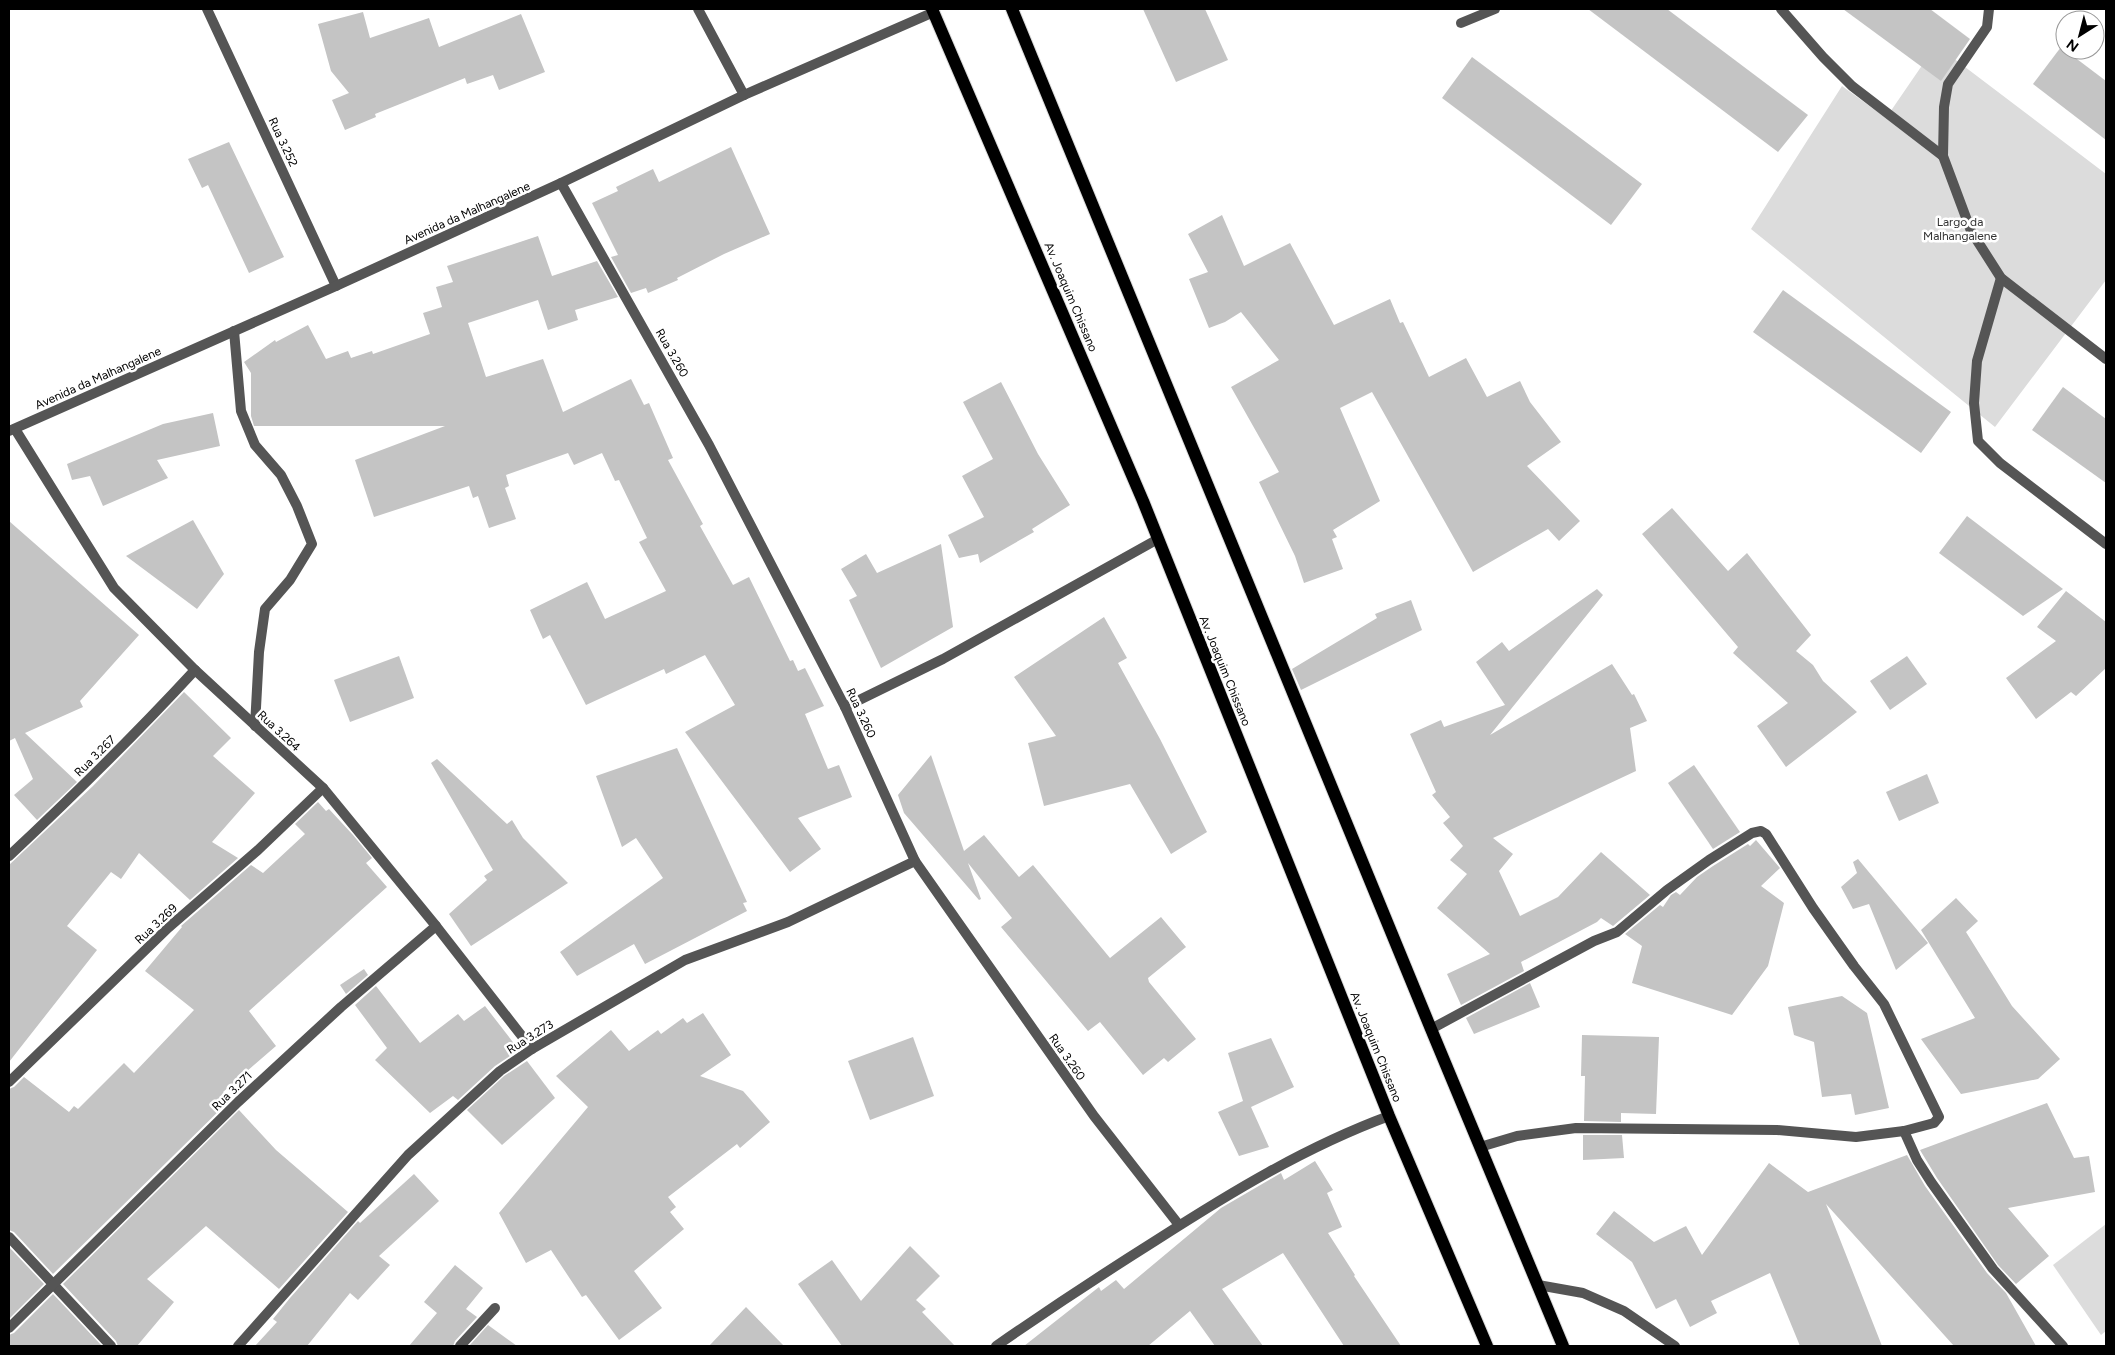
<svg xmlns="http://www.w3.org/2000/svg" width="2115" height="1355" viewBox="0 0 2115 1355" font-family="Figtree,sans-serif">
	<rect width="100%" height="100%" fill="#fff"/>
	<g fill="#dcdcdc">
		<path d="M1936,45L2106,174V280L1995,427L1751,229L1842,86L1886,118Z"/>
		<path d="M2106,1224V1331L2101,1335L2053,1265Z"/>
	</g>
	<g fill="#c4c4c4">
		<path d="M1143,9H1205L1228,60L1176,82Z"/>
		<path d="M1588,9H1667L1808,115L1778,152Z"/>
		<path d="M1843,9H1930L1970,39L1941,81Z"/>
		<path d="M363,12L370,38L429,18L439,47L521,14L545,72L499,90L493,75L467,84L465,78L375,114L376,117L345,130L332,100L349,93L331,71L318,24Z"/>
		<path d="M2061,47L2106,81V140L2033,84Z"/>
		<path d="M1472,57L1642,184L1611,225L1442,98Z"/>
		<path d="M229,142L284,257L249,273L208,185L202,188L188,159Z"/>
		<path d="M731,147L770,234L724,254L677,278L678,280L648,293L646,288L631,293L611,257L618,255L592,203L618,191L616,187L653,169L659,182Z"/>
		<path d="M1222,215L1244,266L1290,243L1334,325L1390,299L1400,323L1403,322L1429,377L1466,358L1487,397L1520,381L1530,402L1561,442L1527,466L1580,521L1559,541L1548,529L1473,572L1372,392L1340,408L1380,501L1333,530L1337,537L1332,539L1343,569L1304,583L1295,556L1259,482L1279,472L1231,387L1279,360L1241,312L1225,322L1209,328L1189,279L1208,272L1188,234Z"/>
		<path d="M538,236L552,276L597,261L618,297L575,310L578,320L548,330L538,300L468,323L486,377L543,359L563,412L631,379L644,405L649,403L673,458L668,460L703,524L700,526L733,585L749,577L790,661L793,660L798,671L805,668L824,706L805,714L828,769L839,765L852,797L798,818L821,849L790,872L685,732L735,705L705,655L666,674L664,669L586,705L550,635L543,639L530,610L587,582L605,619L666,591L639,542L647,538L619,480L615,481L602,453L574,465L568,453L506,475L509,486L505,488L516,519L489,528L478,496L473,498L469,486L374,517L355,460L445,426H254L251,416V373L244,362L275,340L276,342L308,325L326,359L348,351L351,358L372,351L373,354L430,334L423,313L442,307L436,287L453,282L447,266Z"/>
		<path d="M1783,290L1951,412L1921,453L1753,332Z"/>
		<path d="M1001,382L1038,454L1070,505L1032,529L1034,532L980,563L978,554L959,558L948,535L984,517L962,476L993,459L963,402Z"/>
		<path d="M2063,387L2106,419V483L2032,430Z"/>
		<path d="M213,413L220,446L157,460L168,478L103,506L90,476L72,480L67,464L163,424Z"/>
		<path d="M1672,508L1728,571L1747,553L1811,635L1796,651L1813,665L1823,681L1857,712L1786,767L1757,726L1788,703L1733,653L1738,647L1642,534Z"/>
		<path d="M1967,516L2063,589L2023,616L1939,553Z"/>
		<path d="M193,520L224,574L197,609L126,556Z"/>
		<path d="M9,521L139,635L80,701L83,707L25,733L77,782L37,820L14,795L33,779L15,738L9,741Z"/>
		<path d="M941,544L953,627L881,668L849,600L857,596L841,569L866,554L877,573Z"/>
		<path d="M1597,589L1603,595L1490,735L1612,664L1632,695L1634,694L1647,721L1630,728L1636,771L1493,838L1513,854L1499,871L1520,916L1558,897L1601,852L1650,895L1613,926L1601,918L1597,922L1521,962L1524,971L1461,1005L1447,974L1490,954L1437,908L1467,874L1450,860L1463,846L1443,823L1450,817L1432,795L1436,792L1410,734L1441,720L1444,727L1505,705L1476,662L1502,642L1509,651Z"/>
		<path d="M2066,591L2106,622V668L2076,696L2071,692L2036,719L2006,678L2056,641L2037,627Z"/>
		<path d="M1411,600L1422,630L1301,690L1292,669L1377,618L1375,614Z"/>
		<path d="M1104,617L1127,658L1118,663L1160,739L1207,832L1171,854L1130,784L1044,806L1028,743L1056,736L1014,677Z"/>
		<path d="M399,656L414,698L350,722L334,680Z"/>
		<path d="M1907,656L1927,684L1890,710L1870,681Z"/>
		<path d="M184,692L231,738L213,756L255,793L212,842L238,858L190,900L139,853L121,879L111,872L67,926L97,950L9,1062V865L93,786Z"/>
		<path d="M677,748L747,902L743,903L747,911L645,964L634,944L577,976L560,952L663,878L636,838L622,847L596,776Z"/>
		<path d="M931,755L964,851L984,835L1019,877L1033,865L1110,958L1161,917L1186,947L1148,978L1149,982L1196,1039L1168,1062L1164,1058L1143,1075L1100,1022L1088,1031L1001,927L1012,918L968,863L981,899L979,900L904,813L898,795Z"/>
		<path d="M437,759L507,824L512,820L523,838L568,883L471,946L449,914L487,880L484,876L493,870L431,763Z"/>
		<path d="M1694,765L1740,832L1713,849L1668,783Z"/>
		<path d="M1927,774L1939,803L1899,821L1886,792Z"/>
		<path d="M318,802L326,811L329,809L353,835L372,858L366,863L387,887L249,1011L276,1046L223,1092L230,1100L53,1274L14,1232L9,1230V1089L14,1087L24,1077L69,1112L74,1106L78,1109L124,1063L134,1073L194,1010L145,971L182,927L181,926L251,865L263,873L305,834L295,824Z"/>
		<path d="M1756,840L1780,868L1761,886L1784,903L1768,966L1732,1015L1632,983L1642,946L1625,934L1660,905L1663,907L1671,895L1676,892L1680,895L1697,877L1713,866L1748,844L1750,846Z"/>
		<path d="M1858,859L1928,943L1896,970L1869,904L1853,909L1841,887L1857,873L1853,862Z"/>
		<path d="M1956,898L1978,921L1966,932L2012,1006L2060,1059L2038,1079L1961,1094L1921,1039L1975,1018L1921,930Z"/>
		<path d="M364,969L368,975L346,994L340,985Z"/>
		<path d="M1530,983L1540,1007L1474,1034L1466,1018Z"/>
		<path d="M376,986L420,1043L458,1014L464,1021L485,1006L519,1050L495,1066L458,1100L453,1096L430,1113L375,1060L387,1048L355,1005Z"/>
		<path d="M1842,996L1867,1013L1889,1108L1855,1115L1851,1094L1822,1097L1814,1042L1794,1035L1788,1007Z"/>
		<path d="M703,1013L731,1055L700,1076L743,1091L770,1122L740,1148L737,1144L668,1197L676,1207L670,1212L684,1229L634,1271L662,1308L619,1340L586,1295L582,1297L551,1250L526,1263L499,1213L588,1107L556,1076L611,1030L629,1051L658,1030L661,1034L683,1018L687,1023Z"/>
		<path d="M1582,1035L1659,1037L1656,1114L1621,1113V1122L1584,1121L1585,1076H1581Z"/>
		<path d="M913,1037L934,1096L870,1120L848,1061Z"/>
		<path d="M1271,1038L1294,1087L1251,1107L1269,1147L1239,1156L1218,1112L1243,1101L1228,1053Z"/>
		<path d="M527,1061L555,1098L502,1145L467,1110L504,1076Z"/>
		<path d="M2047,1103L2074,1158L2089,1156L2095,1192L2008,1208L2049,1256L2016,1284L1998,1265L1937,1178L1920,1150Z"/>
		<path d="M239,1110L276,1150L348,1212L279,1289L206,1226L147,1279L174,1302L137,1346H118L116,1341L63,1284Z"/>
		<path d="M1583,1135H1622L1624,1158L1583,1160Z"/>
		<path d="M1907,1155L1925,1186L1987,1273L2006,1293L2036,1346H1954L1826,1204L1882,1346H1800L1770,1273L1711,1301L1717,1313L1690,1327L1676,1299L1656,1309L1632,1262L1596,1234L1614,1211L1654,1242L1686,1226L1702,1255L1769,1163L1808,1192Z"/>
		<path d="M1315,1161L1333,1190L1327,1193L1342,1227L1328,1233L1355,1275L1354,1276L1401,1346H1344L1283,1253L1222,1289L1263,1346H1215L1190,1311L1148,1346H1024L1099,1287L1101,1291L1116,1280L1124,1289L1221,1208L1281,1173L1284,1180Z"/>
		<path d="M414,1174L439,1201L379,1256L390,1265L358,1300L350,1293L307,1346H255L277,1322L273,1319L290,1298L358,1221L360,1223Z"/>
		<path d="M910,1246L940,1276L916,1300L926,1309L922,1312L955,1346H842L798,1284L832,1260L861,1301Z"/>
		<path d="M9,1247L44,1284L9,1319Z"/>
		<path d="M455,1265L483,1288L466,1309L477,1317L455,1341L453,1346H409L437,1313L424,1302Z"/>
		<path d="M53,1294L102,1346H9V1335L14,1333Z"/>
		<path d="M746,1307L784,1346H709Z"/>
		<path d="M488,1325L517,1346H469Z"/>
	</g>
	<g fill="none" stroke-linecap="round" stroke-linejoin="round">
		<g stroke="#dbdbdb" stroke-width="14">
			<g id="primary">
				<path d="M932,9L1143,501L1389,1116L1487,1346"/>
				<path d="M1012,9L1431,1029L1563,1346"/>
			</g>
		</g>
		<path stroke="#555" stroke-width="10" d="M698,9L744,95"/>
		<g stroke="#555" stroke-width="10">
			<path d="M207,9L336,286"/>
			<path d="M1781,9L1823,57L1852,86L1943,156"/>
			<path d="M1989,9L1987,27L1948,84L1944,107L1943,156L1971,231L2001,278L2106,359"/>
			<path d="M1461,23L1495,9"/>
			<path d="M561,183L709,445L845,707L915,861L1094,1116L1179,1225"/>
			<path d="M2001,278L1977,361L1974,403L1978,441L2000,463L2106,544"/>
			<path d="M234,331L241,411L255,445L281,475L297,506L312,544L290,580L265,609L259,652L255,726"/>
			<path d="M15,429L114,588L195,670L323,788L436,926L532,1049"/>
			<path d="M9,431L336,286L561,183L744,95L934,12"/>
			<path d="M845,707L943,659L1158,539"/>
			<path d="M9,856C73,796 135,735 195,670"/>
			<path d="M1431,1029L1594,941L1617,932L1667,890L1709,860L1752,833L1761,831L1766,834L1813,908L1854,966L1884,1004L1939,1117L1934,1123L1904,1131L1856,1137L1777,1130L1576,1128L1517,1136L1480,1147"/>
			<path d="M9,1082L168,928L258,850L323,788"/>
			<path d="M1904,1131L1917,1160L1931,1182L1993,1269L2063,1346"/>
			<path d="M9,1237L111,1346"/>
			<path d="M1538,1285L1583,1293L1624,1311L1675,1346"/>
			<path d="M9,1328L238,1102L341,1007L436,926"/>
			<path d="M238,1346L408,1155L500,1071L532,1049L685,960L788,922L915,861"/>
			<path d="M460,1346L495,1308"/>
			<path d="M996,1346C1048,1310 1101,1275 1155,1241C1230,1193 1305,1147 1389,1116"/>
		</g>
		<use href="#primary" stroke="#000" stroke-width="12"/>
	</g>
	<g text-anchor="middle" stroke-width="5" stroke-linejoin="round" paint-order="stroke">
		<g font-size="12" fill="#000" stroke="#fff">
			<text transform="translate(283 142) rotate(65)" y="4">Rua 3.252</text>
			<text transform="translate(467 213) rotate(-24)" y="4">Avenida da Malhangalene</text>
			<text transform="translate(1071 297) rotate(67)" y="4">Av. Joaquim Chissano</text>
			<text transform="translate(672 353) rotate(60)" y="4">Rua 3.260</text>
			<text transform="translate(98 378) rotate(-24)" y="4">Avenida da Malhangalene</text>
			<text transform="translate(1225 671) rotate(68)" y="4">Av. Joaquim Chissano</text>
			<text transform="translate(861 713) rotate(65)" y="4">Rua 3.260</text>
			<text transform="translate(279 731) rotate(43)" y="4">Rua 3.264</text>
			<text transform="translate(95 756) rotate(-45)" y="4">Rua 3.267</text>
			<text transform="translate(156 924) rotate(-43)" y="4">Rua 3.269</text>
			<text transform="translate(530 1037) rotate(-32)" y="4">Rua 3.273</text>
			<text transform="translate(1376 1047) rotate(68)" y="4">Av. Joaquim Chissano</text>
			<text transform="translate(1067 1057) rotate(55)" y="4">Rua 3.260</text>
			<text transform="translate(232 1091) rotate(-44)" y="4">Rua 3.271</text>
		</g>
		<g font-size="12" fill="#333" stroke="#fff">
			<text x="1960" y="226">Largo da<tspan x="1960" dy="14">Malhangalene</tspan></text>
		</g>
	</g>
	<rect width="2115" height="1355" fill="none" stroke="#000000" stroke-width="20"/>
	<g transform="translate(2080 35) rotate(216)"><circle r="24" fill="#ffffff" stroke="#999999"/>
	<path d="M0-4L9 19L0 12L-9 19Z" fill="#000000"/>
	<text y="-8" font-size="14" font-weight="bold" text-anchor="middle" fill="#000000">N</text>
	</g>
</svg>
